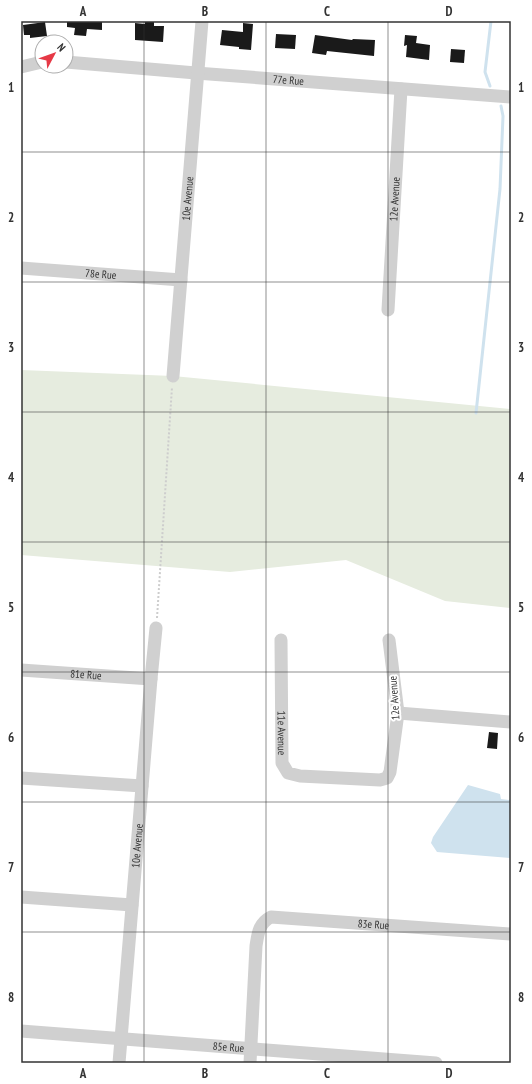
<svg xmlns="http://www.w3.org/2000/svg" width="532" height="1084" viewBox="0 0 532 1084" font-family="'PT Sans Narrow',sans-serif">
	<rect width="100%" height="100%" fill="#fff"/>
	<path fill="#e6ecdf" d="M21,370L173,376L511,409V608L445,601L346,560L230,572L21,555Z"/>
	<path fill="#cfe2ee" d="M468,785L500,794L501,799L509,800L511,797V858L437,852L431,843L433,837Z"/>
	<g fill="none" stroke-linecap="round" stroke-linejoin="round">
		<g stroke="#cfe2ee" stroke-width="3">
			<path d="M490,86L485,72L491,21"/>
			<path d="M476,413L500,189L503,116L501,106"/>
		</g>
	</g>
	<g fill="#1a1a1a">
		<path d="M67,21H102V30L87,29L86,36L74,35L75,28L67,27Z"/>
		<path d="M145,21H154V26H164L163,42L135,40V23L145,24Z"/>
		<path d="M45,22L47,36L30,38V35H24L23,25Z"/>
		<path d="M243,23L253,24L251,50L239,49V47L220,45L222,30L243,32Z"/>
		<path d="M276,34L296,35L295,49L275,48Z"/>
		<path d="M315,35L352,40L353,39L375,40L374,56L327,51L326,55L312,53Z"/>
		<path d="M405,35L417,36L416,43L430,45L429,60L406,57L407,45L404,46Z"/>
		<path d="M451,49L465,50L464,63L450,62Z"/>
		<path d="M489,732L498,733L497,749L487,748Z"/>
	</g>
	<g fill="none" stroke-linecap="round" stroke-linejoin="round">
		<path stroke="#cdcdcd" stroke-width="2" stroke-dasharray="2 2" stroke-linecap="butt" d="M157,618L172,387"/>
		<g stroke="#d0d0d0" stroke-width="13">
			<path id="s1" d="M66,62L196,73L511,97"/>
			<path d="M21,67L42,62"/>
			<path id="s2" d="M21,268L181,280"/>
			<path id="s3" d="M388,310L401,89"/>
			<path id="s4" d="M173,376L202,21"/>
			<path id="s5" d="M281,640L282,763L288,773L300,776L380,780L387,778L390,772L398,713L389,640"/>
			<path id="s6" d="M21,670L151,679"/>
			<path d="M398,713L511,722"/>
			<path d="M21,778L142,786"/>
			<path d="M21,897L132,905"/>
			<path id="s7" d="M21,1031L436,1063"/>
			<path id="s8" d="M119,1063L151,679L156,628"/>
			<path id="s9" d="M250,1063L256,946C258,933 259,923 271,917L511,934"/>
		</g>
	</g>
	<path fill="none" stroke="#333" stroke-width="1" stroke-opacity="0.55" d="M144,21V1063M266,21V1063M388,21V1063M21,152H511M21,282H511M21,412H511M21,542H511M21,672H511M21,802H511M21,932H511"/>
	<g text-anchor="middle" stroke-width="4" stroke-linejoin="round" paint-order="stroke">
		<g font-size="11" fill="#333" stroke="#fff">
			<text dy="4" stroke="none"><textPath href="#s1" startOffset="223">77e Rue</textPath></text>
			<text dy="4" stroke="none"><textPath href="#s4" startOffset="178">10e Avenue</textPath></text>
			<text dy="4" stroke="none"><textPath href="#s3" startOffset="111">12e Avenue</textPath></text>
			<text dy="4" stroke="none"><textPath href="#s2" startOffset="80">78e Rue</textPath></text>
			<text dy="4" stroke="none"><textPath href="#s6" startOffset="65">81e Rue</textPath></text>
			<text transform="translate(394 698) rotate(-94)" y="4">12e Avenue</text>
			<text dy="4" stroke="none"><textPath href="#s5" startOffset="93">11e Avenue</textPath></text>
			<text dy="4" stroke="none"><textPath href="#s8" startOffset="218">10e Avenue</textPath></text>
			<text dy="4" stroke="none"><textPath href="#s9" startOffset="254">83e Rue</textPath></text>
			<text dy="4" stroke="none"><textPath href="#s7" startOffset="208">85e Rue</textPath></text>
		</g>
	</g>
	<rect width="532" height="1084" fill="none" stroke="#ffffff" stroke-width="44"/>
	<g transform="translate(54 54) rotate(49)"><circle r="19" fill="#ffffff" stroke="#adadad"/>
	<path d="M0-3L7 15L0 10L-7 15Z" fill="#e63946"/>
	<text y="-6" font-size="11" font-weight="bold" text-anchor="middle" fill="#333333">N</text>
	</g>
	<rect x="22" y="22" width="488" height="1040" fill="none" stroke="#333" stroke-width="1.5"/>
	<g font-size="13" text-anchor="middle" font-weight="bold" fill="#333">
		<text x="83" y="16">A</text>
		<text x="205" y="16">B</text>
		<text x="327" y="16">C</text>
		<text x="449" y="16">D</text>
		<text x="11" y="92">1</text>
		<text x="521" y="92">1</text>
		<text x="11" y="222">2</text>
		<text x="521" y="222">2</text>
		<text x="11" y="352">3</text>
		<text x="521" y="352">3</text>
		<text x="11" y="482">4</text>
		<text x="521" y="482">4</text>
		<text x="11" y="612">5</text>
		<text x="521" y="612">5</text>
		<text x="11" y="742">6</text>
		<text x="521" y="742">6</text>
		<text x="11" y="872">7</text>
		<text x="521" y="872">7</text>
		<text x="11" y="1002">8</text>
		<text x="521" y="1002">8</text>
		<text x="83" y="1078">A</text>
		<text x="205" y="1078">B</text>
		<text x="327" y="1078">C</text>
		<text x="449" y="1078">D</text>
	</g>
</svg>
